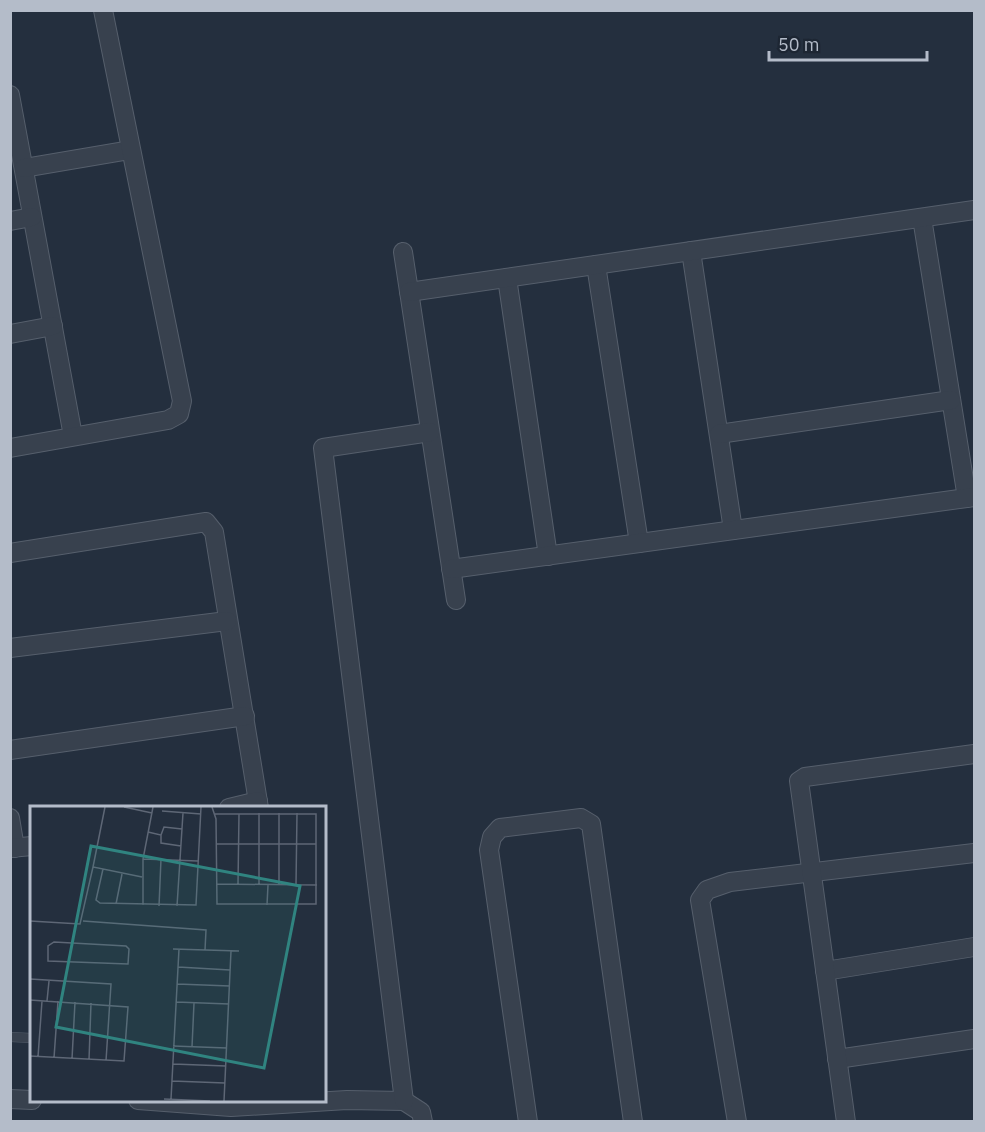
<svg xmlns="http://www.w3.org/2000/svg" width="985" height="1132" viewBox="0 0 985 1132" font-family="'IBM Plex Sans',sans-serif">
	<rect width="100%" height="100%" fill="#242f3e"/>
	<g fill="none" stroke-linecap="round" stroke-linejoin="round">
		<g stroke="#565f6c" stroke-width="10">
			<path id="service" d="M10,1037L32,1038"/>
		</g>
		<g stroke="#565f6c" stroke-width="20">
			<g id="minor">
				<path d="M10,95L73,436"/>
				<path d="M24,168L130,150"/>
				<path d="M922,218L967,498"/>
				<path d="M10,221L32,217"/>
				<path d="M691,251L733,530"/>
				<path d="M403,252L456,600"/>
				<path d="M596,265L639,543"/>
				<path d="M507,278L548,556"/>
				<path d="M409,292L974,210"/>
				<path d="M10,334L53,326"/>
				<path d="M719,434L951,400"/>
				<path d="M10,448L168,420L179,414L182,401L103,10"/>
				<path d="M10,553L206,522L214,532L259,808"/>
				<path d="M451,569L974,497"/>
				<path d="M10,648L227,621"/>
				<path d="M10,750L245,716"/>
				<path d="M229,808L258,801"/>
				<path d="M10,818L15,848"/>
				<path d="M10,848L32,846"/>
				<path d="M825,971L974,947"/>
				<path d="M837,1059L974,1039"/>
				<path d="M10,1099L32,1100"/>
				<path d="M138,1100L231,1107L347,1100L404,1101L421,1112L423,1122"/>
				<path d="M404,1101L323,448L430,432"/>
				<path d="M528,1122L489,850L492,837L500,828L581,818L591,824L633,1122"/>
				<path d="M737,1122L700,900L707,890L730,882L974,853"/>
				<path d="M846,1122L799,781L805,777L974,754"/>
			</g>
		</g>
		<use href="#service" stroke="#38414e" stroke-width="9"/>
		<use href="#minor" stroke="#38414e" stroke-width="18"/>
	</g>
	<g transform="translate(30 806)">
		<rect width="296" height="296" fill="#242f3e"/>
		<path fill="none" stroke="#5e6776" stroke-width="1.5" d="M75,1L63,61L112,71M94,1L122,7M182,1L186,13L187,98H286V8H185M132,5L171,8M118,26L131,29V37L151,40M131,29L134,21L152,23M187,38H286M113,53L168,55M73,63L66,94L70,97L166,99L171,1M187,78L287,79M208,78L209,8M229,78V7M249,79V7M266,79L267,7M86,98L92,68M113,99V53L123,1M237,99L238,79M129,100L131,53M147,100L153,7M0,115L50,118L63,61M53,115L176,124L175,144M24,136L96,140L99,143L98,158L18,155V140ZM143,143L209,145M148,161L200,164M0,173L81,178L76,255M147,178L200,180M0,194L98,201L94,255L0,250M17,195L19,175M146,196L199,198M143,240L197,242M162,241L164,197M8,251L12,195M24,252L28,195M42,253L45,196M59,254L61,197M143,258L196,260M142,275L195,277M134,293L180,295M141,293L149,143M194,295L201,145"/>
		<path fill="#308480" fill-opacity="0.15" stroke="#308480" stroke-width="3" d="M61,40L270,80L234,262L26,221Z"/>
		<rect width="296" height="296" fill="none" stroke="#b4bcc9" stroke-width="3"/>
	</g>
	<rect width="985" height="1132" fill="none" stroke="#b4bcc9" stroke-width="24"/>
	<path d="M769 51v9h158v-9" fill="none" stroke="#b4bcc9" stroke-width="3"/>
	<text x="778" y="51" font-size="18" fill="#b4bcc9" stroke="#1d2633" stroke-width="4.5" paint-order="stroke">50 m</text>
</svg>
